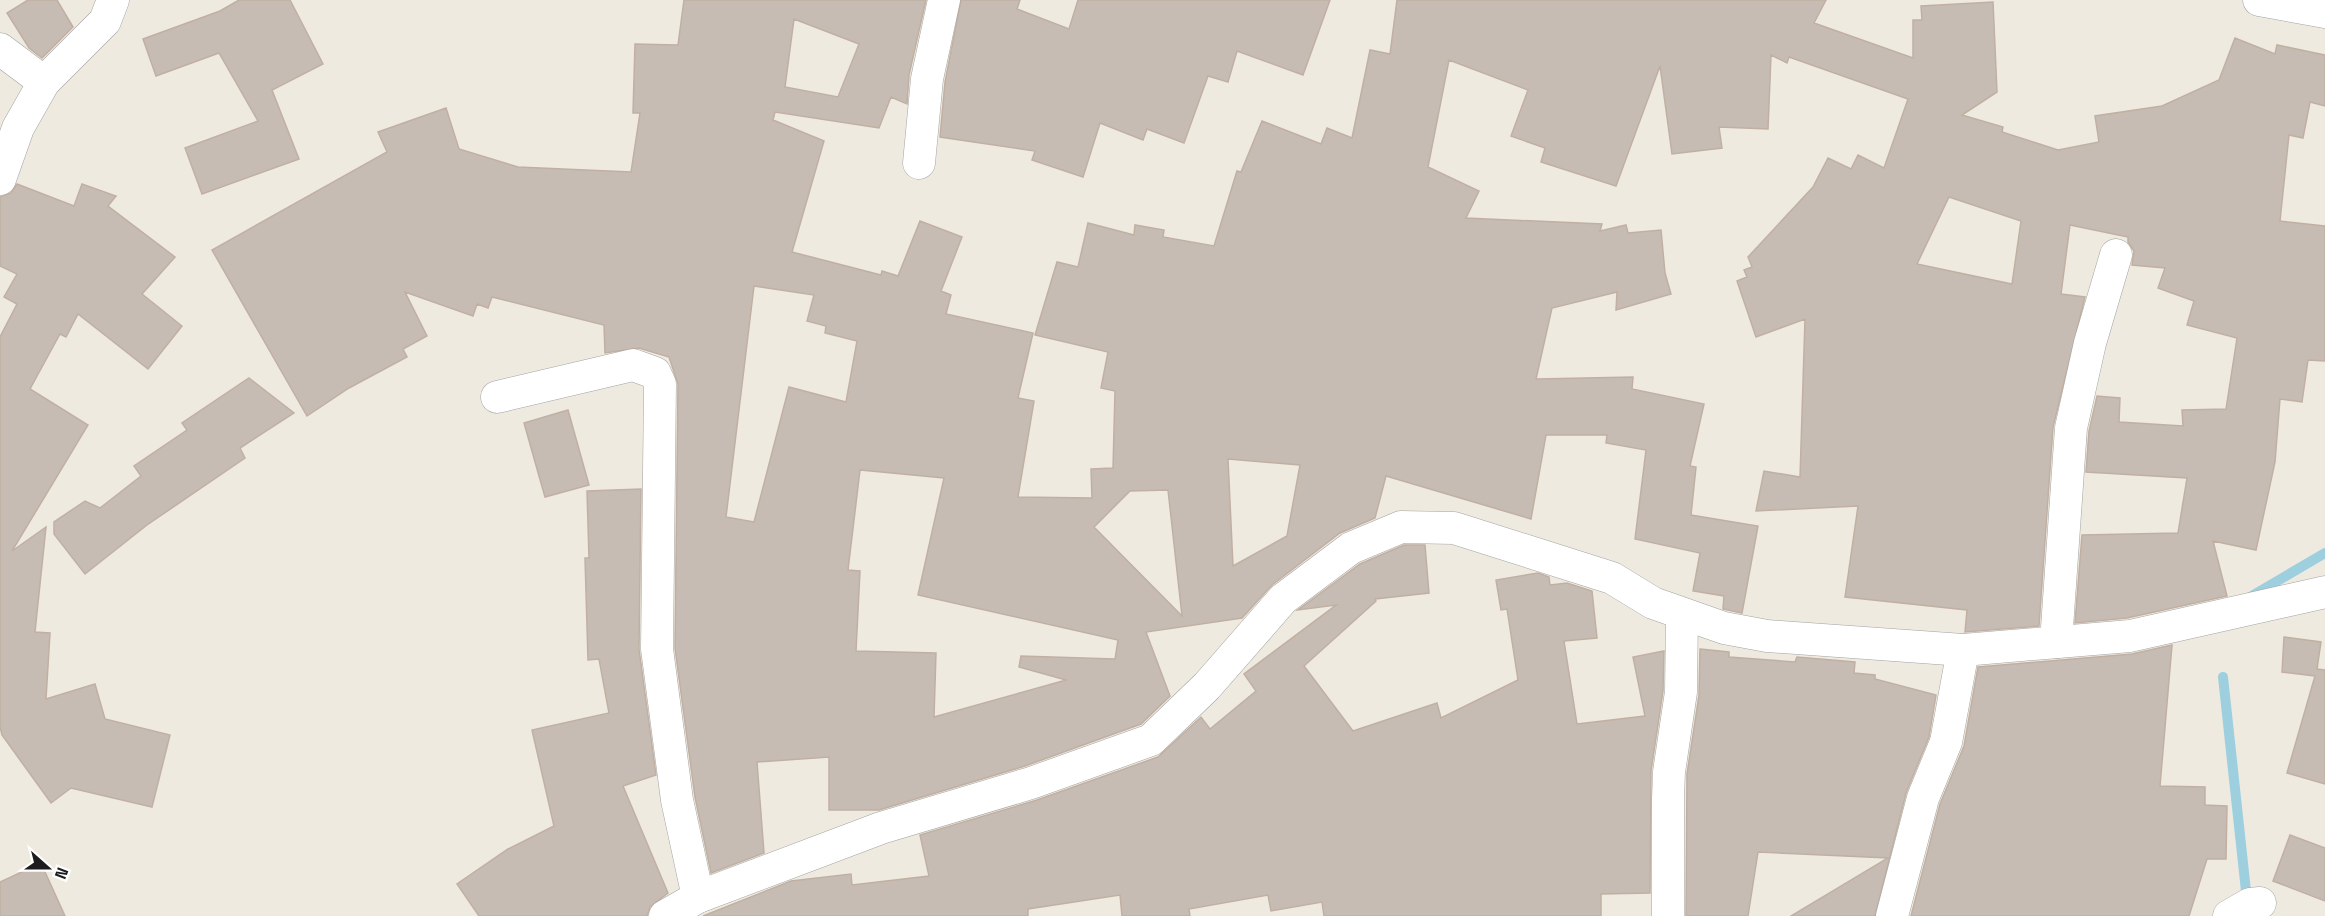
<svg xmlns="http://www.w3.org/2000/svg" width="2325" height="916" viewBox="0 0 2325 916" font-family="'Space Grotesk',sans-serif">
	<rect width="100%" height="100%" fill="#eeeae0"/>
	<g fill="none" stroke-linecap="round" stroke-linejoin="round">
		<g stroke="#9dcfdf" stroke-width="10">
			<path d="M2250,597L2325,553"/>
			<path d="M2223,677L2246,891"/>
		</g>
	</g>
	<g fill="#c6bcb4" stroke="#c1b0a2" stroke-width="1.5" fill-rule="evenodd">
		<path d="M28,0H57L73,27L42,58L29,48L7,13Z"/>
		<path d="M239,0H290L323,64L272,90L299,159L202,194L185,148L258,121L219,53L156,76L143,39L220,11Z"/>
		<path d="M684,0H926L909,75L907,104L891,97L879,128L775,112L773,120L824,141L792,252L881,275L882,271L898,276L920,221L962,237L941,291L951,295L946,314L1033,333L1018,398L1034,401L1018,497L1092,498L1091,469L1113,468L1115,391L1101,388L1108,352L1035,335L1057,262L1078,267L1088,223L1134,235L1135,225L1164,230L1163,237L1214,246L1237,171L1241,172L1262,121L1321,144L1327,128L1352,138L1370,50L1390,54L1397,0H1826L1814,23L1913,58V20H1922L1921,6L1993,2L1997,92L1962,115L2003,127L2002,132L2058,150L2099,142L2095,116L2162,106L2219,80L2235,38L2275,54L2277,45L2325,55V106L2310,102L2303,138L2289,135L2280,221L2325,226V361L2308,360L2302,402L2280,399L2275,462L2256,550L2213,541L2227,596L2127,618L2075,623L2082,535L2178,533L2187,478L2086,472L2089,431L2097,396L2120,398L2119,422L2183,426L2182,410L2226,409L2237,338L2187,325L2194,301L2158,288L2165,268L2132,265L2134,251L2128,242V237L2070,225L2061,294L2085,297L2053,427L2039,626L1965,632L1967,610L1845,597L1858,506L1756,511L1764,471L1800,477L1805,319L1756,337L1737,281L1747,277L1744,270L1752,267L1748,257L1813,187L1828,158L1851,169L1858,155L1884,168L1908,99L1789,57L1787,63L1771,55L1768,129L1719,127L1722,148L1672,154L1660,66L1616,186L1541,162L1545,148L1511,136L1528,90L1449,60L1428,167L1479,191L1466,218L1602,224L1600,231L1626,225L1628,233L1661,230L1665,273L1671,294L1616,310L1617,292L1552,308L1536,379L1633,377L1632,389L1704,404L1690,466L1696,467L1691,515L1758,526L1742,613L1723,609L1724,596L1693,591L1700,553L1635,539L1646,450L1606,443L1607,435H1546L1531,519L1386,476L1375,518L1340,533L1272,585L1242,618L1146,632L1170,696L1141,724L1025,766L879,810H829V757L757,762L764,853L711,873L695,797L675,648L678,384L669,357L639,348L605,353L604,325L492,297L488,308L477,304L473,316L405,292L427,336L403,349L407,357L349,388L307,416L212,250L387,152L378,132L446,108L459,149L518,167L631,172L640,113H633L635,44L678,45ZM794,19L859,44L838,97L785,87ZM1949,197L2021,221L2012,284L1917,264ZM754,286L814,295L807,321L826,326L825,333L857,341L846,402L789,387L754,522L726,517ZM1228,459L1300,465L1287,536L1233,566ZM860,470L944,478L918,595L1118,640L1115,659L1021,656L1019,667L1066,680L934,717L936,653L856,651L860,571L848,570ZM1168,490L1182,616L1094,527L1130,491Z"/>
		<path d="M961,0H1020L1017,9L1069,29L1078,0H1330L1303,75L1237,51L1228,82L1208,76L1184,143L1147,129L1143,140L1100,123L1083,177L1032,160L1035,151L940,137L945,82Z"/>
		<path d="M17,184L74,206L82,184L116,196L108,206L175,257L142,294L182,326L148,369L78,314L66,337L60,334L30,389L88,425L12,551L46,527L35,632L50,633L46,699L95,684L105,719L170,735L152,807L71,788L51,803L2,735L0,727V337L17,304L4,297L17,274L0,266V197L11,193Z"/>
		<path d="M249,378L294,413L240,448L245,458L147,525L85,574L54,534V522L85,501L100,508L141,476L134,466L187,430L182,423Z"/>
		<path d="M568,410L589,485L545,497L524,423Z"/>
		<path d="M641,489L639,649L656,775L623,786L668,893L650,907L647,916H479L457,884L508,849L554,826L532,730L609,713L599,659L588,660L585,558H589L587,491Z"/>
		<path d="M1404,545H1425L1429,593L1375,599L1376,601L1304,666L1353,731L1437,703L1441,718L1518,680L1507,609L1501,610L1496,580L1538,573L1549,577L1550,585L1567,583L1592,591L1597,638L1564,641L1577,724L1645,716L1633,657L1664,651L1663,691L1651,771L1650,893L1601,894V916H1324L1322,902L1271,911L1268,895L1189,909L1190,916H1122L1120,895L1028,909V916H703L791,881L851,874L852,885L929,876L920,835L1037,800L1158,757L1201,717L1210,729L1256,691L1244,674L1336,605L1298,610L1360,564Z"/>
		<path d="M2284,637L2321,642L2317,669L2325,670V784L2287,773L2315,676L2282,672Z"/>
		<path d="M2172,645L2160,786L2205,787V805L2227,806L2226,859H2207L2189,916H1911L1940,804L1964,746L1978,667L2132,654Z"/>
		<path d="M1700,649L1729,652V657L1795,662L1797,657L1855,662L1854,673L1875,675V679L1936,695L1929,737L1906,793L1875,916H1791L1888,858L1758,852L1748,916H1686L1687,774L1699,695Z"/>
		<path d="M2290,835L2325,848V901L2273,881Z"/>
		<path d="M41,863L65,916H0V882Z"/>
	</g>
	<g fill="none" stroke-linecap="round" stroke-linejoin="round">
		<g stroke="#a3a3a3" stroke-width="33">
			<g id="street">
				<path d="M2259,0L2325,12"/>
				<path d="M0,49L44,82"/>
				<path d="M919,163L927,79L944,0"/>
				<path d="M0,179L18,128L44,82L105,21L113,0"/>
				<path d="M497,397L633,365L655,373L660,384L657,649L677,800L698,897"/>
				<path d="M2056,642L2071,428L2090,343L2116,255"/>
				<path d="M665,916L698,897L881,828L1031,783L1151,740L1207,686L1283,599L1351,548L1401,527L1454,528L1612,578L1653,603L1724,628L1767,636L1963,650L2130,636L2325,592"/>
				<path d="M1668,916V799L1669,772L1681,692L1682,615"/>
				<path d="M1892,916L1923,798L1946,742L1963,650"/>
				<path d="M2229,916L2250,904L2260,903"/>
			</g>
		</g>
		<use href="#street" stroke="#fff" stroke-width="32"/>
	</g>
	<g transform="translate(48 868) rotate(111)" stroke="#ffffff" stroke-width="4.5" paint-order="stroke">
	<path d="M0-4.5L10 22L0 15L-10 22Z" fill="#1c1c1c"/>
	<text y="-9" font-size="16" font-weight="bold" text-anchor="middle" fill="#1c1c1c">N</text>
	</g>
</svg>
